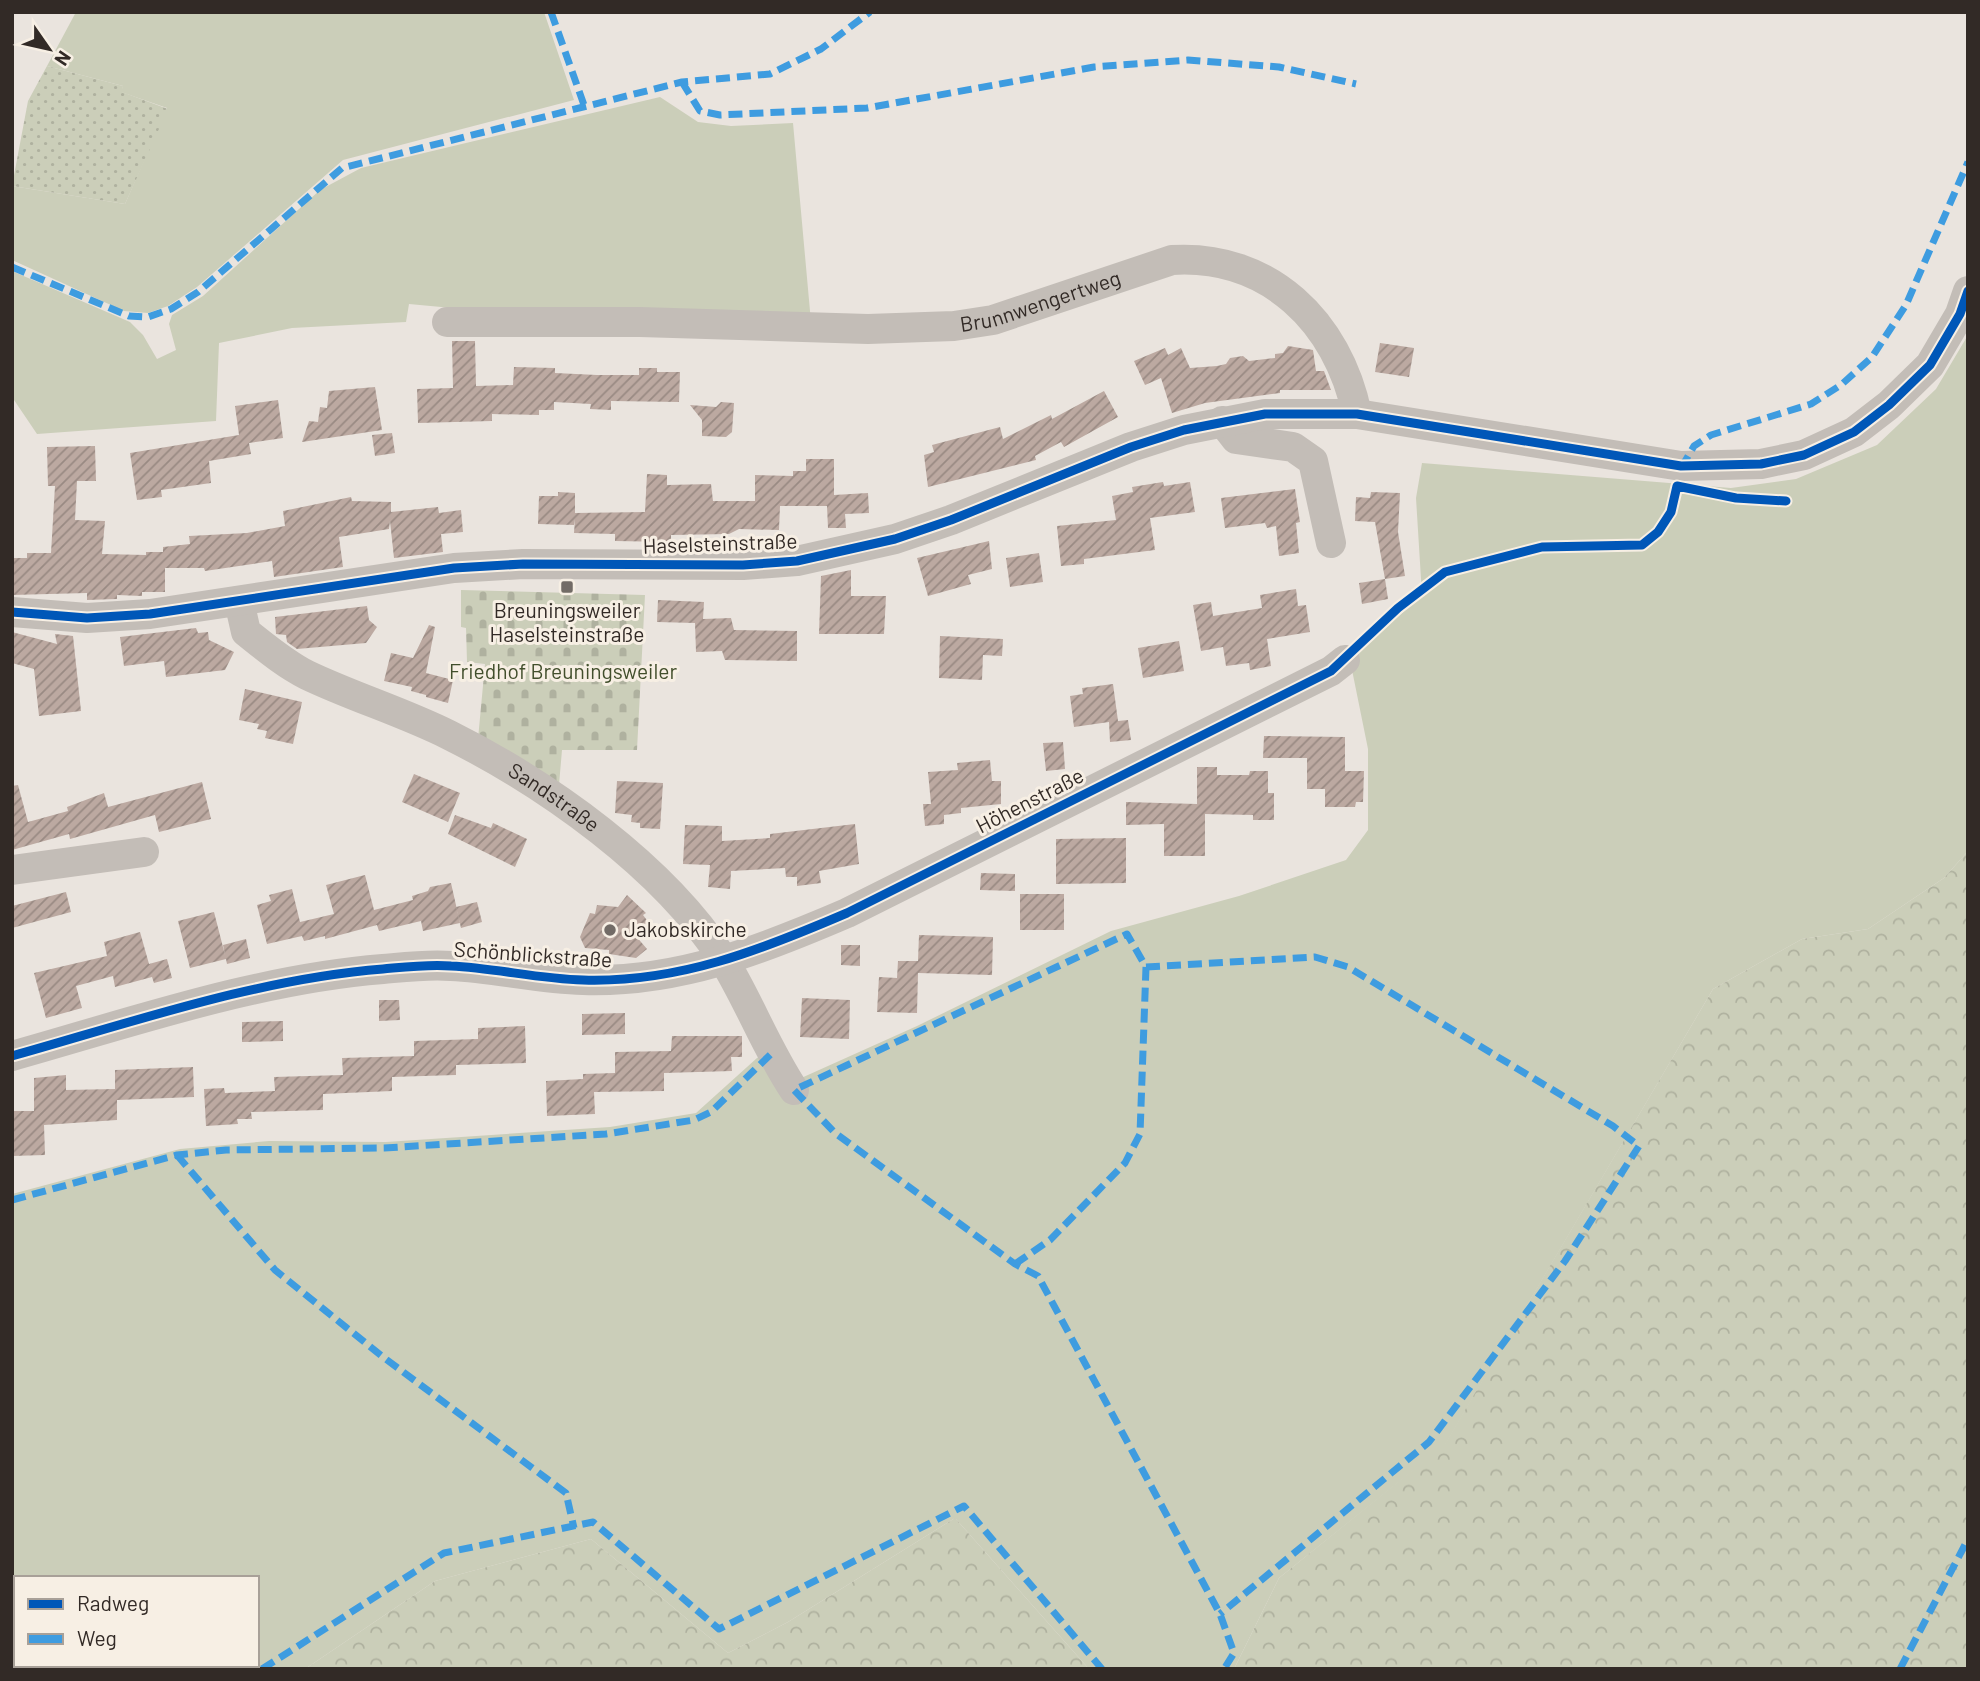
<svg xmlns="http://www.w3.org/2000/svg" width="1980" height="1681" viewBox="0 0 1980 1681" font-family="Barlow,sans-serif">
	<defs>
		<pattern id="forest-crowns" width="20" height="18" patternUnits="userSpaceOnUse" patternTransform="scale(1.75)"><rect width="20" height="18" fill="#cbceb9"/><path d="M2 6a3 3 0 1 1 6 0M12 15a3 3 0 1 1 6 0" fill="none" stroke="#afb19f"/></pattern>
		<pattern id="cemetery-stones" width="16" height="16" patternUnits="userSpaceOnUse" patternTransform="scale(1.75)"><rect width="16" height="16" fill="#cbceb9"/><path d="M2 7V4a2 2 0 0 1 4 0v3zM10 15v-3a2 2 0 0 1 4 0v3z" fill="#afb19f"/></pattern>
		<pattern id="garden-dots" width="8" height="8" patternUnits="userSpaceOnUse" patternTransform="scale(1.75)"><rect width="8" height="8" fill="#cbceb9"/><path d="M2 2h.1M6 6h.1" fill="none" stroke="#afb19f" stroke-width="1.8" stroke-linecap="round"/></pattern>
		<pattern id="building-hatch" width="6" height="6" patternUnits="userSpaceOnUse" patternTransform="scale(1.75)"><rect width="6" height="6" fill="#bca9a1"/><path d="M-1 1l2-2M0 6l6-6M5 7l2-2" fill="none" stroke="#998a83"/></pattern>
	</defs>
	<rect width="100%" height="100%" fill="#eae4de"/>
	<g fill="#cbceb9" fill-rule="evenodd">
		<path d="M76,12H544L574,100L343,160L197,287L168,306L148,313L124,311L12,260V186L125,204L167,108L121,92L123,86L47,66Z"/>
		<path d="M660,97L698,122L731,126L793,123L811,322L506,313L409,304L406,322L292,328L219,343L216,421L37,434L12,397V271L130,322L143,335L157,359L176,350L169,324L172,315L203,296L320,190L361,168Z"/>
		<path d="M1968,335V851L1944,878L1868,929L1802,939L1713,989L1445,1445L1279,1578L1234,1669H1089L955,1518L788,1622L728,1653L591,1539L435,1581L305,1669H12V1194L180,1149L269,1141L386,1142L610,1127L696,1113L757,1058L775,1047L799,1079L917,1026L1111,931L1239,896L1346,860L1368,830V749L1350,660L1422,595L1416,498L1422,463L1731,488L1796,479L1877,445L1936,389ZM16,1578H257V1665H16Z"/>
	</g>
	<g fill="url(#forest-crowns)">
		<path d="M1968,851V1669H1234L1279,1578L1445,1444L1713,989L1802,939L1868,929L1944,878Z"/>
		<path d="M955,1518L1089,1669H305L435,1581L591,1539L728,1653L788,1622Z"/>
	</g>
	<path fill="url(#cemetery-stones)" d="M461,590L645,595L637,750H562L559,785L478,739L485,664L467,662L466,628L461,627Z"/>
	<path fill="url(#garden-dots)" d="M47,66L123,86L122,92L168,109L125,204L12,186L28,101Z"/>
	<g fill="url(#building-hatch)">
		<path d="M452,341H475L476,386L513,385L514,367L555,368V373L597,375H639V368H657V372H680L679,402L611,401V410L590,409L591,404L554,402V410H539V415L492,414V421L418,423L417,389L453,388Z"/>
		<path d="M1380,343L1414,348L1409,377L1375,372Z"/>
		<path d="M1288,346L1313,350L1316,371H1324L1331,390H1280V393L1205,403L1172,413L1161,378L1145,385L1134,361L1165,348L1168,355L1181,348L1190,368L1217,366L1226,364L1230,358L1243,356L1249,361L1275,358V354L1283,353Z"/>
		<path d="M375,387L382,430L302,442L309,421L318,422L320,407L327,408L329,391Z"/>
		<path d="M1104,391L1118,417L1064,447L1061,442L1035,456L1036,460L928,487L924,455L934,452L932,445L1000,427L1003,439L1051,415L1052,419Z"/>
		<path d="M278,400L283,438L249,443L251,454L209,461L211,483L161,490L162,497L137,500L130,453L239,435L235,406Z"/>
		<path d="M721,402L734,403L732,432L726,437L702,436V420L690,405L716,407Z"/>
		<path d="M392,433L395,453L375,456L372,435Z"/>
		<path d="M95,446L96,481H77L75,520L105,521L102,554L146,555V552H163V547L190,544L189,536L247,533L285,526L283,511L351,497L352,501L391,502V512L438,507L439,513L461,510L463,532L441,534L443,552L394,558L390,521L389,529L339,537L343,567L274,577L272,561L205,571L204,568H165V592H142V596L117,595V599L87,600V593L12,595V558H27V553H51L55,486H48L47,447Z"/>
		<path d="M806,459H834V495L868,493L869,513L845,514L846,528H828L827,506H780L779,530L739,529L729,534L671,535V542L615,541V534L574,533L575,519L574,525L538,524L539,496H558V492L575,493V513L645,512L647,474L667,475V485L711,484L713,501H755V475L793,476V471H806Z"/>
		<path d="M1163,482L1164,486L1190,482L1195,512L1150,518L1155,550L1084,559V564L1061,566L1057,526L1116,520L1112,496L1133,492L1132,487Z"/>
		<path d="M1295,489L1300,522L1296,523L1299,553L1279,556L1276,526L1267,528L1265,523L1225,528L1221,498Z"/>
		<path d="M1371,492L1400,493L1398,532L1405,576L1385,579L1375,522L1355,521L1356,497L1370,498Z"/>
		<path d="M989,541L992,569L968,575L971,584L928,596L917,558Z"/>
		<path d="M1039,553L1043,582L1010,587L1006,558Z"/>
		<path d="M851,570V596H886L884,634H819L821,576Z"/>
		<path d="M1385,579L1388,599L1362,604L1359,583Z"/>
		<path d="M1296,589L1298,606L1306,605L1310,632L1267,639L1271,666L1250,670L1249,663L1226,666L1223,647L1201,651L1193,605L1211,602L1213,616L1262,608L1260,595Z"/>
		<path d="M658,600L704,602L703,619L731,618L734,630L797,631V661L725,660L722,651L696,652L695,623L657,622Z"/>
		<path d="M367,606L369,620L377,627L366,643L297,649L287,642L286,635L276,634L275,617Z"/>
		<path d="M429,625L435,627L426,673L453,680L448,703L426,697V695L411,691L412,687L384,681L391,653L413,658Z"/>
		<path d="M196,628L198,633L208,632L209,640L234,652L225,670L166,677L164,661L124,666L120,637Z"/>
		<path d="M12,632L57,644L55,634L73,636L81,711L39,716L34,669L12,663Z"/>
		<path d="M940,636L1003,639L1002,656L983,655L982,680L939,678Z"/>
		<path d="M1179,641L1184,671L1143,678L1138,648Z"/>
		<path d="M1113,684L1118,721L1128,720L1131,740L1110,742L1109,722L1074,727L1070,696L1083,694L1082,688Z"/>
		<path d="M245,689L302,702L293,744L265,738L267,731L257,729L259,724L239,720Z"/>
		<path d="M1264,736L1345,737V771H1364L1363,802H1356L1355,807H1325V789H1307V758H1263Z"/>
		<path d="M1063,742L1065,769L1046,771L1043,743Z"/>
		<path d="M990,760L992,781H1001V804L961,808V813L944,815V824L925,826L923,804H931L928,772L958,770L957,763Z"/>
		<path d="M1197,767H1217V775H1249L1250,771H1268V793H1274V820H1253V815L1205,814V856H1164V824L1126,825V802L1197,804Z"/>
		<path d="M414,774L460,793L448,822L402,802Z"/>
		<path d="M617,781L663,783L660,829L640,828V823L631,822L632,815L615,813Z"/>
		<path d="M202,782L211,819L159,832L155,815L70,839L69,834L12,850V786L18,785L28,822L68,811L67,807L104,793L108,807Z"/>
		<path d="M455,815L491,828L493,823L527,839L515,867L448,834Z"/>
		<path d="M855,824L859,864L819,871L821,883L797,886V877H786L785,868L731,871L730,889L708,887L710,865L683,864L685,825L722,826V841L770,838V834Z"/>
		<path d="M1126,838V883L1056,884V839Z"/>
		<path d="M981,873L1015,874V891L980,890Z"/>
		<path d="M365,875L374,910L413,900L412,896L428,891L430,887L451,883L460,923L423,931L421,921L379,931L377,925L325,939V936L304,941L302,936L267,944L257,905L271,901L269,895L292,889L300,922L334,914L326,885Z"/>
		<path d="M66,892L71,912L12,928V906Z"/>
		<rect x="1020" y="894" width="44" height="36"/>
		<path d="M627,895L646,913L643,915L649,923L635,935L647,949L636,958L609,954V950L585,948L580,937L590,913L595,914L597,905L618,907Z"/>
		<path d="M477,902L482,922L461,928L456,907Z"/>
		<path d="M214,912L225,955L223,945L246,939L250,958L227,964L226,959L190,968L178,921Z"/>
		<path d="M140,932L149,964L167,959L172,978L154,983L152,977L115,987L113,976L76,986L82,1008L46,1018L34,973L107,956L104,942Z"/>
		<path d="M919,935L993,937L992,975L918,973L917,1013L877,1012L879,977L897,978L898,961H918Z"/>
		<path d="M841,945H860V966L841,965Z"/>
		<path d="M802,998L850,1000L849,1039L800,1037Z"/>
		<path d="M379,1000H399L400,1020L379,1021Z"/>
		<path d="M625,1013V1034L582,1035V1014Z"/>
		<path d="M283,1021V1041L242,1042V1022Z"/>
		<path d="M525,1026L526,1063L456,1065V1075L392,1077V1091L323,1094V1110L251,1112L252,1119H237L238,1124L206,1126L204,1089L224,1088L225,1093L275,1091L274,1077L343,1075L342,1058L414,1056V1041L478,1039V1028Z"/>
		<path d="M672,1036H742V1057H731L732,1071L664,1073V1091L594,1092L595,1114L547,1116L546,1081L583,1079V1074L615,1073V1052L671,1051Z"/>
		<path d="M193,1067L194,1097L117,1100V1120L44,1125L45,1155L12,1156V1111H34V1078L66,1075V1090L115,1089V1070Z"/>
	</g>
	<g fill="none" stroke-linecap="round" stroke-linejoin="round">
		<g stroke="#c3bdb7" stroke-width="30">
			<path id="s1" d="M447,322H640L868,329L954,326L993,320L1172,260C1269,254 1338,322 1357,414"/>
			<path d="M1222,421L1236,439L1293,447L1313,461L1331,543"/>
			<path id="s2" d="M239,601L246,632C265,647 285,664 307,675C353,697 403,712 449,735C547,784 663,866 723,959C749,1001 766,1048 794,1090"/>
			<path d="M12,612L87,618L150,614L454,568L523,564L743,565L797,561L895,539L951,520L1131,447L1184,430L1265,414H1357L1681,466L1761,464L1804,455L1854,432L1889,405L1930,365L1960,314L1968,291"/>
			<path d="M12,870L144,852"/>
			<path d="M12,1056C133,1022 257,979 383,969C405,967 429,964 451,966C495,968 539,979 583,980C678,983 761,950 847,913L1331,671L1345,660"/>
		</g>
		<g stroke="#3e9ce0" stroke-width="7" stroke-dasharray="14 7" stroke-linecap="butt">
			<path d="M551,12L584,105"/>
			<path d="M682,82L700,111L720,115L867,108L1094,67L1188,60L1279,67L1356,84"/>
			<path d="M12,267L129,316L148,317L171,309L198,292L342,168L682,82L770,74L821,49L870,12"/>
			<path d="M1681,468L1694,446L1711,435L1811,404L1841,385L1872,357L1906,305L1968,162"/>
			<path d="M1146,967L1315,957L1348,967L1613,1126L1639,1146L1565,1261L1429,1442L1220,1614"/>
			<path d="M177,1155L275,1270L383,1357L566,1493L574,1528"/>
			<path d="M12,1200L177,1155L226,1150L384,1148L606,1134L694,1120L711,1112L771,1054"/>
			<path d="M1015,1264L1050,1240L1125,1163L1140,1134L1146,967L1127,934L794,1090L835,1133L1015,1264L1038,1276L1220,1614L1234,1653L1224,1669"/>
			<path d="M262,1669L444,1553L593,1522L719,1629L964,1506L1102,1669"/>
			<path d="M1900,1669L1968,1539"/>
		</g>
		<g stroke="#f7efe4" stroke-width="13">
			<g id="cycleway">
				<path d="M12,612L87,618L150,614L454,568L523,564L743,565L797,561L895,539L951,520L1131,447L1184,430L1265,414H1357L1681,466L1761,464L1804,455L1854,432L1889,405L1930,365L1960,314L1968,291"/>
				<path d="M12,1056C133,1022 257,979 383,969C405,967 429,964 451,966C495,968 539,979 583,980C678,983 761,950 847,913L1331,671L1398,608L1445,572L1542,547L1642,545L1658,532L1671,512L1677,486L1736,498L1786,501"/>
			</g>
		</g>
		<use href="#cycleway" stroke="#0057b8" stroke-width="9"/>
	</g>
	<g fill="#726b66" stroke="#f7efe4" stroke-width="2.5">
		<rect x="560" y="580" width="14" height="14" rx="3.5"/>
		<circle cx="610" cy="930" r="7"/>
	</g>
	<g text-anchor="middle" stroke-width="6" stroke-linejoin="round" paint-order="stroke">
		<g font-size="21" fill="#322a26" stroke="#f7efe4">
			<text dy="7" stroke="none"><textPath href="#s1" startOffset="597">Brunnwengertweg</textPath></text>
			<text transform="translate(720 544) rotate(-2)" y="7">Haselsteinstraße</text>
			<text dy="7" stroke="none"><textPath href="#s2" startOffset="383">Sandstraße</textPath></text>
			<text transform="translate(1030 801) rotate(-27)" y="7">Höhenstraße</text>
			<text transform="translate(533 955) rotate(4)" y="7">Schönblickstraße</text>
		</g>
		<g font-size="21" fill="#322a26" stroke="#f7efe4">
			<text x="567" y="618">Breuningsweiler<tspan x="567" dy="24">Haselsteinstraße</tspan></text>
			<text x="624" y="937" text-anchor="start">Jakobskirche</text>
		</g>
		<g font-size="21" fill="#424f2c" stroke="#f7efe4">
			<text x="563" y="679">Friedhof Breuningsweiler</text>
		</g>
	</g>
	<rect width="1980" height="1681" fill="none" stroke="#322a26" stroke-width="28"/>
	<rect x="14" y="1576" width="245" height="91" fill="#f7efe4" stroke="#a8a098" stroke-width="2"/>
	<rect x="28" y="1599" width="35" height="10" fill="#0057b8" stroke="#a8a098" stroke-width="2"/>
	<text x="77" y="1611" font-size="21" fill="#322a26">Radweg</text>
	<rect x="28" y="1634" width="35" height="10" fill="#3e9ce0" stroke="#a8a098" stroke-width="2"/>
	<text x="77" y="1646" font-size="21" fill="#322a26">Weg</text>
	<g transform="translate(49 49) rotate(124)" stroke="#f7efe4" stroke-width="5" paint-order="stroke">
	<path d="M0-5L12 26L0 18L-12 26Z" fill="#322a26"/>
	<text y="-10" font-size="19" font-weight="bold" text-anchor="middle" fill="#322a26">N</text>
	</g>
</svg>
